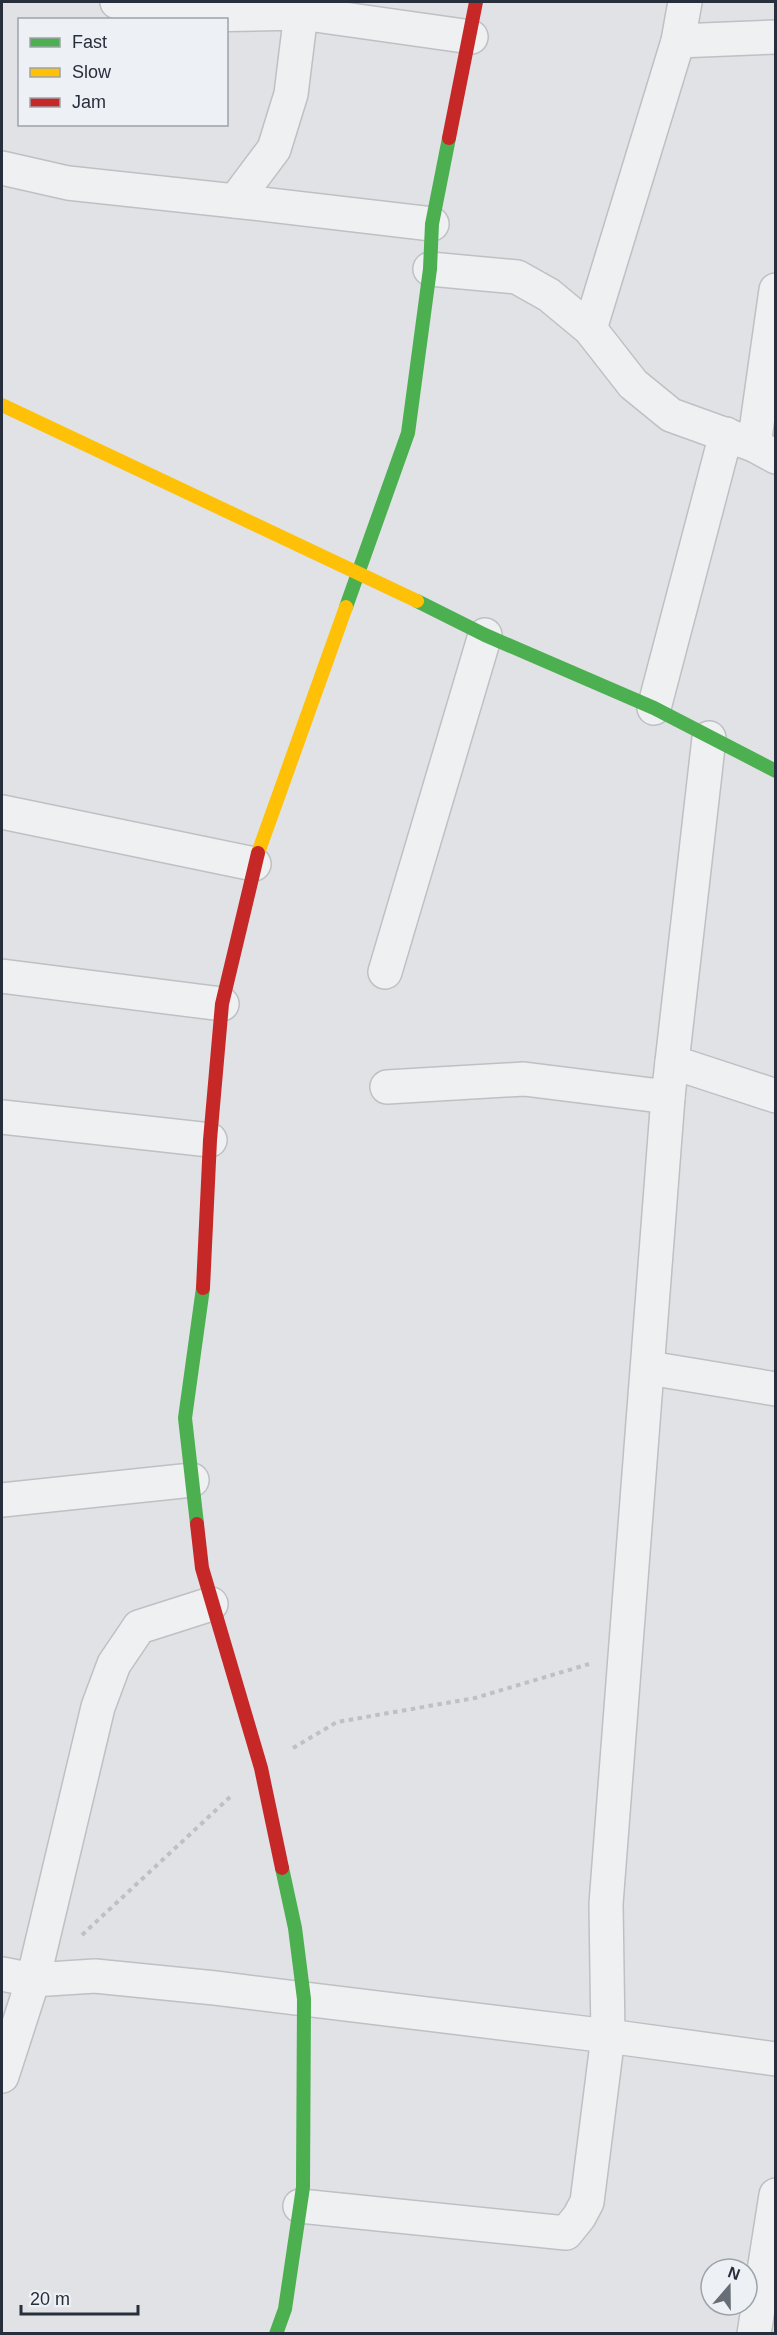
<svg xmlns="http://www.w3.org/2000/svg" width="777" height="2335" viewBox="0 0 777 2335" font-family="Helvetica,sans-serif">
	<rect width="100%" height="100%" fill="#e0e2e5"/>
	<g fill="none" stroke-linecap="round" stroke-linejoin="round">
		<g stroke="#bec0c3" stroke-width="36">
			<g id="street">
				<path d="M685,2L678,41L776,37"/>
				<path d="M301,13L471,37"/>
				<path d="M2,168L68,183L235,201L274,149L291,94L301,13L200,15L117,2"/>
				<path d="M235,201L432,224"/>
				<path d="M430,269L517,277L549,295L590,329L633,384L671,415L754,445"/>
				<path d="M776,290L754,445L776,457"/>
				<path d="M590,329L678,41"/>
				<path d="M654,708L726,434"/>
				<path d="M2,812L254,864"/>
				<path d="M385,972L485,635"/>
				<path d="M2,976L222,1004"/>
				<path d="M672,1062L776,1096"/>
				<path d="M387,1087L524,1079L668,1097"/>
				<path d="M2,1117L210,1140"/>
				<path d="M649,1368L776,1389"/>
				<path d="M2,1500L192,1480"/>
				<path d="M2,1974L33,1980L95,1976L215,1988L608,2036L776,2059"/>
				<path d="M2,2076L33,1980L98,1707L114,1664L139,1627L211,1604"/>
				<path d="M300,2206L566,2233L579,2217L587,2202L608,2036L606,1904L668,1097L709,738"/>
				<path d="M754,2334L776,2195"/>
			</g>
		</g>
		<g stroke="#bec0c4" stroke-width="4" stroke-dasharray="4.5 4.5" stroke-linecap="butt">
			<path d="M293,1748L337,1722L475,1698L589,1664"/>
			<path d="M82,1935L230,1797"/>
		</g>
		<use href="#street" stroke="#eff0f1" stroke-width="33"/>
		<g stroke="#4caf50" stroke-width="14">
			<path d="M417,601L485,635L654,708L776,771"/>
			<path d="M346,607L408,433L430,269L432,224L449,138"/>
			<path d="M197,1524L185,1418L203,1288"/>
			<path d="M276,2334L285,2309L303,2187L304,1999L295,1928L282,1868"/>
		</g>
		<g stroke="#ffc107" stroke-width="14">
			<path d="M2,405L417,601"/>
			<path d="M258,853L346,607"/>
		</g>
		<g stroke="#c62828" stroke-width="14">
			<path d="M449,138L476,2"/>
			<path d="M203,1288L210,1140L222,1004L258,853"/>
			<path d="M197,1524L202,1568L261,1768L282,1868"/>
		</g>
	</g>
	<rect width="777" height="2335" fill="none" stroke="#282f3c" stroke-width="6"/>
	<rect x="18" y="18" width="210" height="108" fill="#edf0f4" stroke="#9ea3aa" stroke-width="1.5"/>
	<rect x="30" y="38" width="30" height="9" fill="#4caf50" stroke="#9ea3aa" stroke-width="1.5"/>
	<text x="72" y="48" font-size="18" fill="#282f3c">Fast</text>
	<rect x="30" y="68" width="30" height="9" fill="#ffc107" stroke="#9ea3aa" stroke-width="1.5"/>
	<text x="72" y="78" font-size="18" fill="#282f3c">Slow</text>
	<rect x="30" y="98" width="30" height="9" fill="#c62828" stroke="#9ea3aa" stroke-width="1.5"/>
	<text x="72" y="108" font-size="18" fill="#282f3c">Jam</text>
	<g transform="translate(729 2287) rotate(20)"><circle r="28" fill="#edf0f4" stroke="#9ea3aa" stroke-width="1.5"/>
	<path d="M0-4.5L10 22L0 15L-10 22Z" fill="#686e77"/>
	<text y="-9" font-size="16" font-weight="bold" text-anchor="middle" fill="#282f3c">N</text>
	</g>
	<path d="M21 2305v9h117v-9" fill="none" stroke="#282f3c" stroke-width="3"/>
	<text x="30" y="2305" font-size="18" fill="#282f3c" stroke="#edf0f4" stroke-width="4.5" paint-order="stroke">20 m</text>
</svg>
